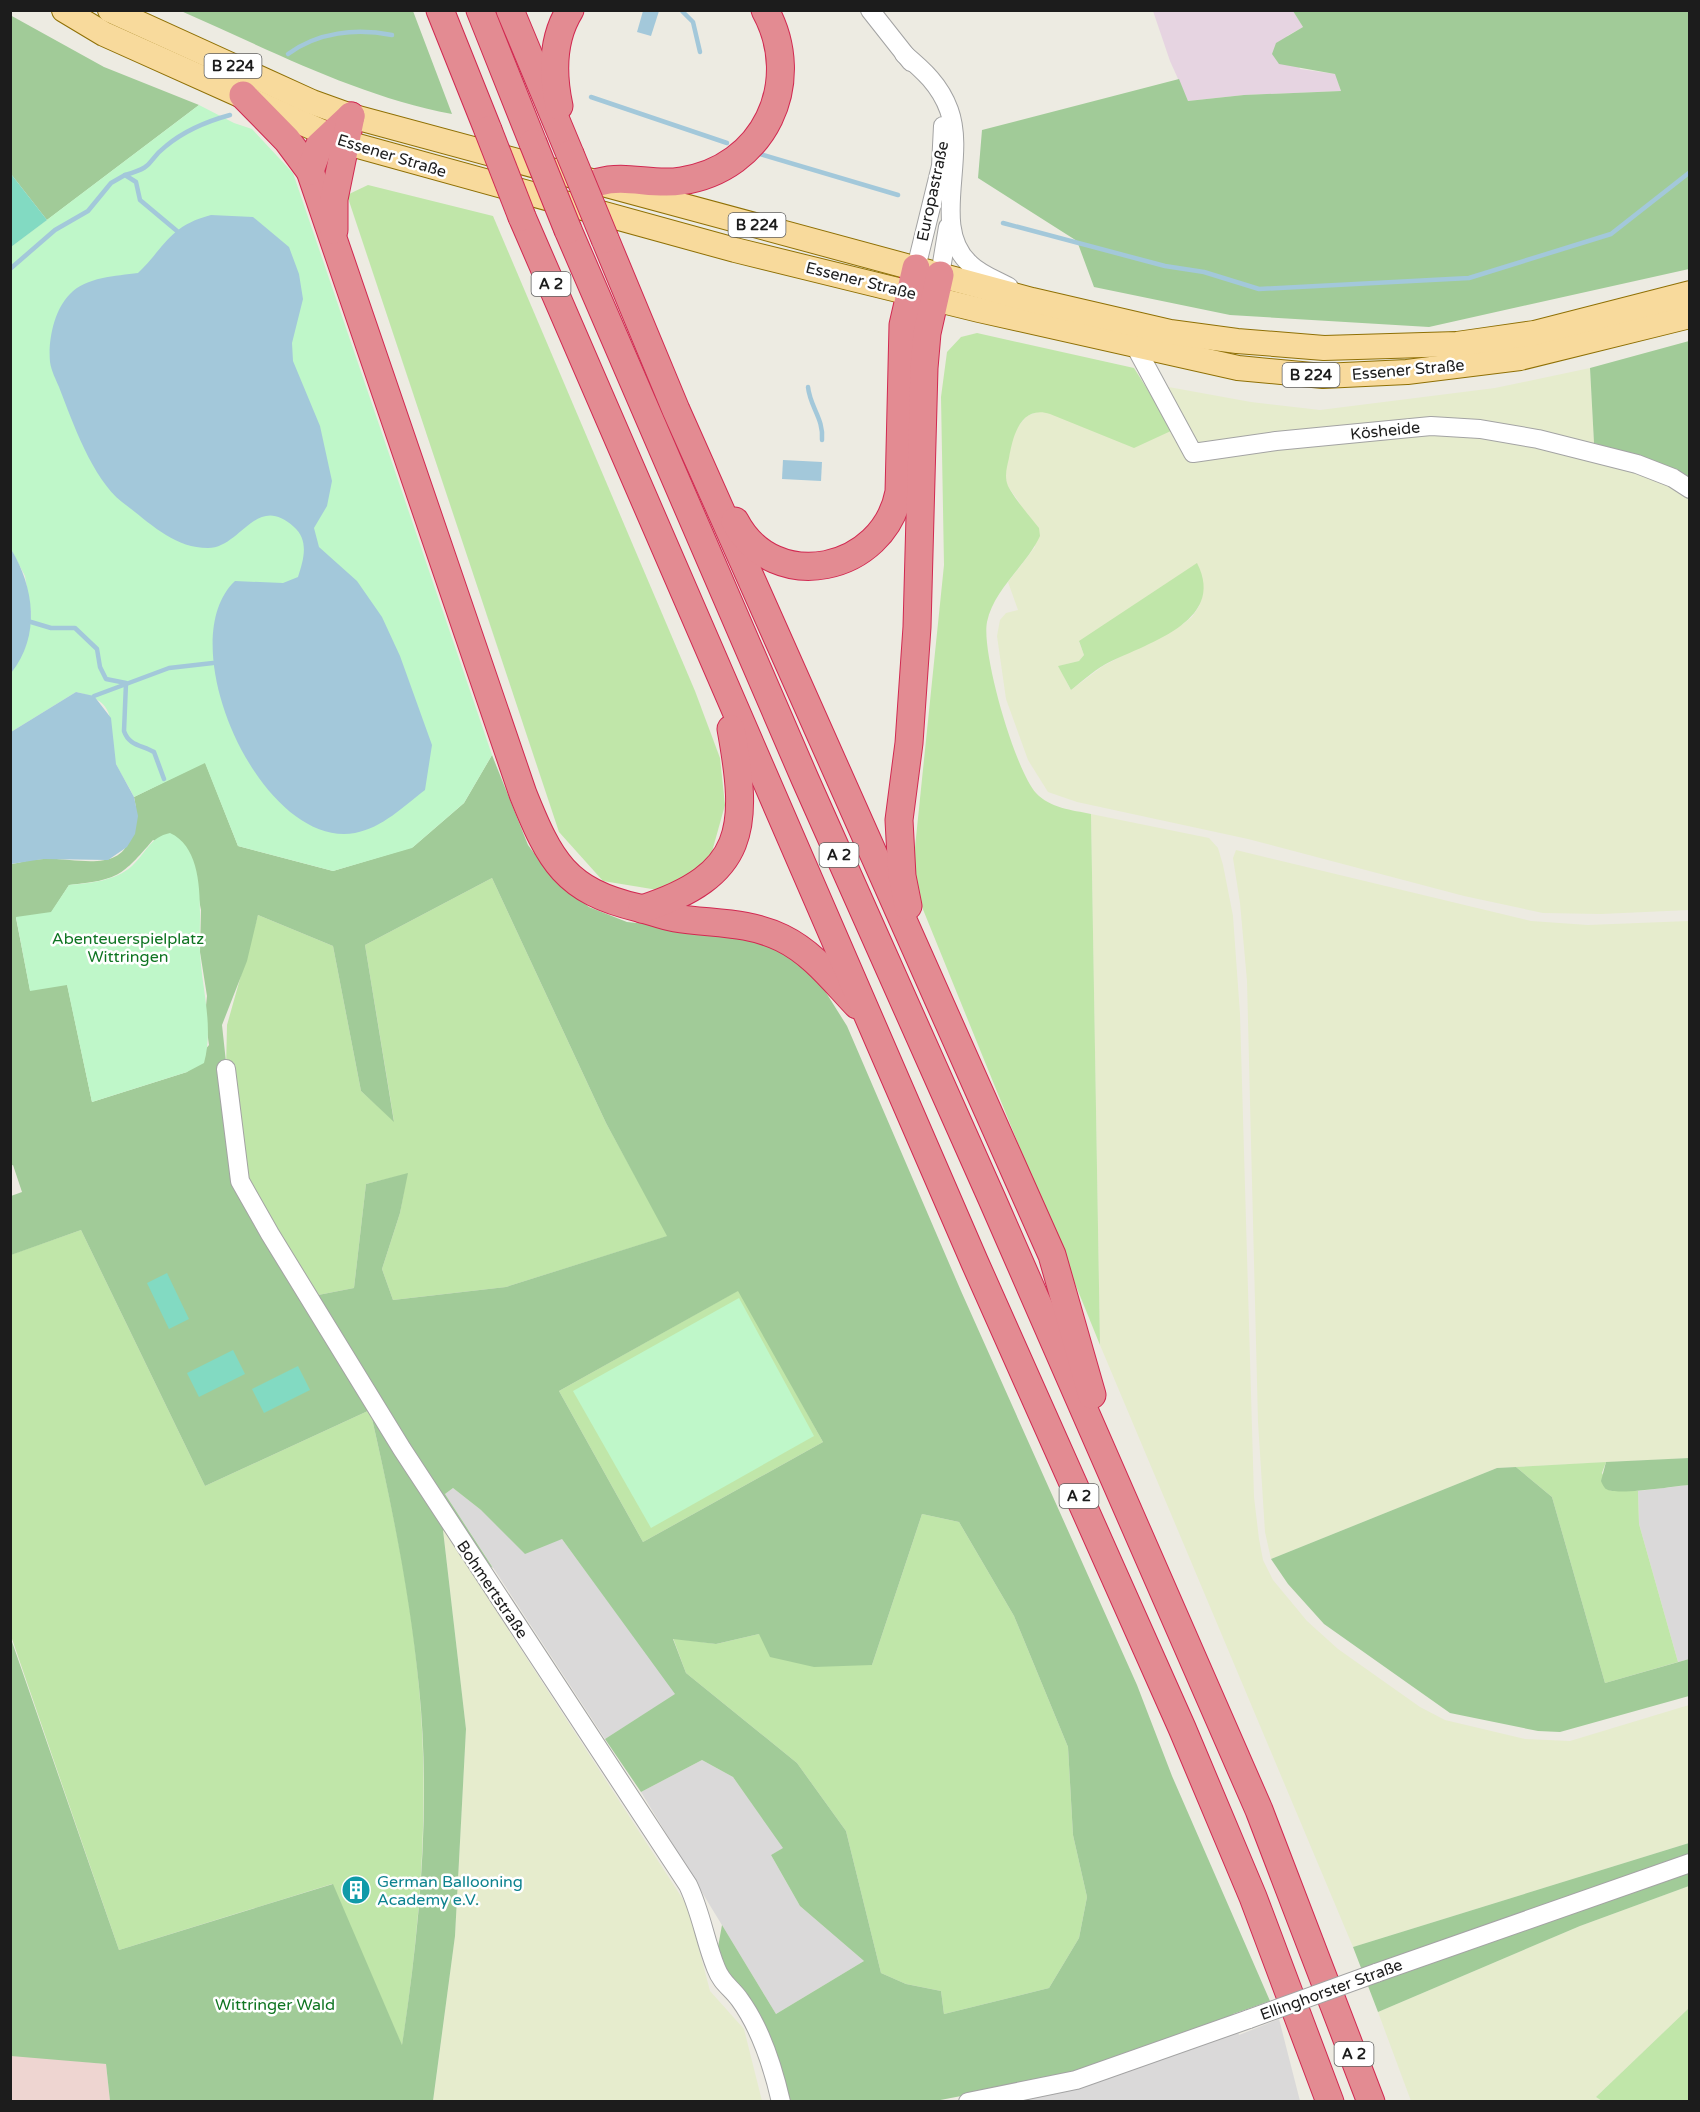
<svg xmlns="http://www.w3.org/2000/svg" width="1700" height="2112" viewBox="0 0 1700 2112" font-family="'Varela Round',sans-serif">
	<rect width="100%" height="100%" fill="#edebe2"/>
	<g fill="#dad9d9">
		<path d="M1689,1485V1659L1678,1662L1639,1524L1638,1491Z"/>
		<path d="M453,1488L481,1510L562,1539L676,1694L605,1739L445,1494Z"/>
		<path d="M702,1760L733,1777L784,1848L771,1855L800,1906L864,1961L776,2014L641,1792Z"/>
		<path d="M1279,2019L1300,2101L1004,2102L1238,2031L1239,2035Z"/>
	</g>
	<path fill="#eed5d1" d="M15,2055L106,2064L110,2101L11,2102V2056Z"/>
	<path fill="#e6d4e1" d="M1153,11H1293L1303,27L1287,36L1300,69L1336,74L1341,91L1244,95L1188,101L1170,61Z"/>
	<g fill="#e6eccd" fill-rule="evenodd">
		<path d="M1590,368L1594,443L1482,426L1197,444L1163,386L1251,402L1320,410L1495,388Z"/>
		<path d="M1040,411L1173,430L1207,457L1404,433L1482,436L1535,444L1648,474L1689,496V910L1601,914L1543,913L1464,896L1248,839L1077,802L1048,792L1028,760L1006,699L997,636L1000,620L1006,613L1018,610L1008,582L1035,547L1019,502L1007,485L1005,474L1014,431L1027,416ZM1200,605L1192,617L1183,624L1103,666L1071,690L1069,687L1059,666L1079,661L1084,655L1079,642Z"/>
		<path d="M1091,814L1209,838L1218,848L1223,865L1233,916L1240,1014L1254,1497L1259,1539L1263,1560L1273,1580L1307,1621L1338,1649L1420,1707L1445,1720L1525,1739L1570,1741L1689,1705V1843L1353,1947L1100,1345Z"/>
		<path d="M1236,850L1531,921L1588,925L1689,921V1458L1497,1468L1271,1559L1265,1532L1258,1422L1247,981L1240,903L1233,858Z"/>
		<path d="M443,1529L688,1907L710,1991L744,2029L762,2101L433,2102L455,1936L466,1729Z"/>
		<path d="M1689,1886V2008L1596,2097L1602,2101H1411L1378,2012L1580,1926Z"/>
	</g>
	<g fill="#c0e6a9">
		<path d="M368,185L493,216L695,691L720,758L725,805L708,866L664,891L603,881L559,832L347,195Z"/>
		<path d="M977,333L1134,368L1173,430L1134,448L1050,414C1021,405 1013,435 1009,458C1007,467 1004,476 1008,486C1016,501 1029,515 1039,528L1040,536C1026,566 994,589 987,622C981,652 1015,770 1036,793C1050,808 1072,810 1091,814L1100,1345L922,907L916,882L914,857L944,565L941,397L947,352L961,337Z"/>
		<path d="M1197,563C1228,623 1143,644 1104,665C1092,672 1081,682 1071,690L1058,666L1079,661L1084,655L1079,641Z"/>
		<path d="M492,878L606,1123L668,1236L506,1287L393,1300L382,1269L400,1213L407,1174L366,1184L354,1288L308,1297L240,1181L226,1069L227,1025L258,915L333,946L361,1091L394,1121L365,945Z"/>
		<path d="M81,1230L205,1486L370,1410C391,1501 411,1594 419,1687C430,1807 420,1928 402,2046L332,1884L119,1950L11,1636L10,1255Z"/>
		<path d="M739,1290L823,1442L643,1542L559,1391Z"/>
		<path d="M1606,1462L1602,1473L1611,1491H1638L1639,1524L1678,1662L1605,1683L1552,1497L1516,1467Z"/>
		<path d="M922,1514L959,1522L1014,1616L1068,1747L1073,1835L1087,1897L1079,1938L1049,1988L944,2014L941,1991L906,1984L881,1973L846,1831L797,1763L686,1673L673,1638L716,1644L759,1634L872,1665Z"/>
		<path d="M1689,2008V2101H1602L1596,2097Z"/>
	</g>
	<g fill="#a1cb98" fill-rule="evenodd">
		<path d="M181,11H413L452,114C357,96 270,50 181,11Z"/>
		<path d="M1293,11H1689V269L1429,327L1230,315L1094,287L1077,241L978,178L982,130L1179,79L1188,101L1244,95L1341,91L1335,74L1279,64L1272,54L1276,43L1303,27Z"/>
		<path d="M10,15L104,67L199,105L47,220L11,174Z"/>
		<path d="M1689,341V480L1678,472L1594,443L1590,368Z"/>
		<path d="M492,755L528,845L553,879L589,907L627,922L735,933L777,948L815,975L847,1026L961,1291L1137,1685L1172,1776L1270,2001L1233,2014L1234,2018L1071,2075L935,2101H786L726,1983L718,1947L722,1925L776,2014L864,1961L800,1906L771,1855L783,1848L733,1777L702,1760L641,1792L605,1739L675,1694L562,1539L525,1554L481,1510L453,1488L445,1494L493,1568L443,1530L466,1729L455,1936L433,2101H110L106,2064L11,2056L10,1636L119,1950L333,1884L402,2045C420,1927 431,1806 419,1687C410,1594 391,1501 370,1410L205,1486L81,1230L11,1255V1196L22,1192L13,1165L10,1166L11,861L12,864C22,862 33,859 44,859C73,857 119,874 130,838C136,820 138,815 134,797L205,762L238,846L333,871L413,847L464,803ZM153,840L190,854L201,910L200,952L207,996L205,1016L209,1045L187,1072L92,1102L67,984L30,990L16,918L51,913L69,885C118,880 122,876 153,840ZM492,878L606,1123L667,1236L506,1287L393,1300L382,1269L400,1213L408,1173L366,1184L354,1288L308,1297L240,1181L232,1118L222,1025L247,961L258,915L333,946L361,1091L394,1122L365,945ZM738,1291L823,1442L643,1542L559,1391ZM922,1514L959,1522L1014,1616L1068,1747L1073,1835L1087,1897L1079,1938L1049,1988L944,2014L941,1991L906,1984L881,1973L846,1831L797,1763L686,1673L673,1639L716,1644L759,1634L770,1657L814,1667L872,1665Z"/>
		<path d="M1689,1458V1485C1675,1486 1616,1496 1606,1489C1604,1488 1602,1483 1601,1481L1606,1462Z"/>
		<path d="M1516,1467L1552,1497L1605,1683L1689,1659V1696L1560,1732L1538,1731L1450,1713L1324,1624L1288,1584L1271,1559L1497,1468Z"/>
		<path d="M1689,1843V1886L1580,1926L1378,2012L1353,1947Z"/>
	</g>
	<g fill="#bff7c9">
		<path d="M199,105L234,123L252,129L293,173L492,755L464,803L412,848L333,871L238,846L205,763L134,797C129,786 121,775 116,764C103,731 127,703 76,692L11,732V673L26,645L31,613L25,576L11,549V247Z"/>
		<path d="M170,833C209,851 198,918 200,953C202,989 214,1027 204,1063L187,1072L92,1102L67,985L30,991L16,917L51,912L69,885C91,883 115,881 132,866C146,853 150,837 170,833Z"/>
		<path d="M739,1298L814,1436L651,1528L573,1391Z"/>
	</g>
	<g fill="#82dac2">
		<path d="M11,174L47,220L11,247Z"/>
		<path d="M167,1273L189,1319L169,1329L147,1283Z"/>
		<path d="M233,1350L245,1374L199,1397L187,1373Z"/>
		<path d="M298,1366L310,1390L264,1413L252,1389Z"/>
	</g>
	<g fill="#a3c8da">
		<path d="M643,11H659L651,36L637,32Z"/>
		<path d="M211,215L253,217L289,247L299,274L303,299L292,343L293,361L320,426L332,481L327,506L314,528L319,547L357,581L382,617L400,656L432,745L425,790C404,806 382,828 355,833C261,850 169,643 235,581L283,583L298,577C304,559 309,540 294,527C256,492 241,548 208,548C173,548 149,522 122,502C92,478 73,423 59,387C56,380 51,370 50,362C48,340 54,310 70,294C86,277 116,276 138,273C166,246 169,226 211,215Z"/>
		<path d="M783,460L822,462L821,481L782,479Z"/>
		<path d="M11,549C34,587 41,636 11,673Z"/>
		<path d="M76,692L94,696L111,718L116,764L134,797L138,816L135,834L127,847L108,860L43,859L11,864V732Z"/>
	</g>
	<g fill="none" stroke-linecap="round" stroke-linejoin="round">
		<g stroke="#a3c8da" stroke-width="4.5">
			<path d="M682,11L693,22L700,52"/>
			<path d="M288,54C318,32 356,28 392,35"/>
			<path d="M591,97L727,143"/>
			<path d="M760,154L898,195"/>
			<path d="M125,175C157,166 145,162 166,146C184,131 208,121 230,115"/>
			<path d="M1003,223L1165,266L1204,272L1259,289L1469,278L1611,234L1690,172"/>
			<path d="M10,269L55,230L88,211L111,183L125,175L136,182L140,200L177,231"/>
			<path d="M808,387C810,407 824,419 822,440"/>
			<path d="M31,622L51,628H75L97,649L100,667L106,679L126,683L124,731C129,746 142,745 154,752L164,779"/>
			<path d="M94,696L169,668L213,663"/>
		</g>
		<g stroke="#a3a3a3" stroke-width="20">
			<g id="minor">
				<path d="M870,10L911,62"/>
				<path d="M904,54C923,70 940,85 949,110C967,159 930,228 970,264C980,274 996,280 1009,287"/>
				<path d="M916,268L941,166L943,126"/>
				<path d="M940,275L948,227"/>
				<path d="M1135,346L1193,453L1276,441L1431,426L1480,429L1538,439L1637,464L1673,478L1690,489"/>
				<path d="M226,1069L240,1181L270,1234L402,1449L688,1885C701,1912 705,1941 716,1968C722,1984 731,1987 740,2000C761,2029 773,2067 781,2102"/>
				<path d="M1376,1973L1690,1863"/>
				<path d="M968,2102L1076,2080L1249,2019"/>
			</g>
		</g>
		<g stroke="#8f7005" stroke-width="26">
			<g id="major">
				<path d="M64,10L104,34L347,143L735,250L979,310L1238,368L1323,376L1407,372L1520,358L1690,316"/>
				<path d="M110,10L312,102L351,116L1032,300L1170,332L1237,341L1324,348L1457,344L1534,333L1690,293"/>
			</g>
		</g>
		<g stroke="#d12951" stroke-width="29">
			<g id="highway">
				<path d="M440,10L488,130"/>
				<path d="M480,10L533,143"/>
				<path d="M510,10L570,154"/>
				<path d="M243,95L287,140L310,171L523,794C550,861 565,891 639,908C651,911 663,916 675,918C712,924 747,921 782,938C813,953 834,981 857,1005"/>
				<path d="M559,106C552,73 552,39 570,10"/>
				<path d="M310,171L319,146L351,116"/>
				<path d="M599,182C626,174 653,186 681,181C764,169 805,83 765,10"/>
				<path d="M522,217L975,1263L1182,1728L1253,1897L1330,2102"/>
				<path d="M334,230V199L351,116"/>
				<path d="M568,230L805,779L992,1199L1259,1810L1371,2102"/>
				<path d="M605,239L676,410L1052,1255L1092,1395"/>
				<path d="M735,521C774,596 884,572 899,492L903,325L916,268"/>
				<path d="M908,906L902,876L899,820L909,743L917,627L924,368L927,333L940,275"/>
				<path d="M642,909C747,875 749,828 731,729"/>
			</g>
		</g>
		<use href="#minor" stroke="#fff" stroke-width="18"/>
		<use href="#major" stroke="#f8da9c" stroke-width="24"/>
		<use href="#highway" stroke="#e38b92" stroke-width="27"/>
		<g stroke="#a3a3a3" stroke-width="20" stroke-linecap="butt">
			<path id="minor-bridge" d="M1249,2019L1376,1973"/>
		</g>
		<g stroke="#d12951" stroke-width="29" stroke-linecap="butt">
			<g id="highway-bridge">
				<path d="M488,130L522,217"/>
				<path d="M533,143L568,230"/>
				<path d="M570,154L605,239"/>
			</g>
		</g>
		<use href="#minor-bridge" stroke="#fff" stroke-width="18"/>
		<use href="#highway-bridge" stroke="#e38b92" stroke-width="27"/>
	</g>
	<defs>
		<g id="building-disc" transform="scale(1.5)"><circle r="9.5" fill="#0f9aa8" stroke="#fff"/><path d="M-4-6H4V6H1V3H-1V6H-4ZM-2.5-4.3h1.7v1.8h-1.7ZM.8-4.3h1.7v1.8H.8ZM-2.5-1h1.7V.8h-1.7ZM.8-1h1.7V.8H.8Z" fill="#fff"/></g>
	</defs>
	<g fill-rule="evenodd">
		<use href="#building-disc" x="356" y="1890"/>
	</g>
	<g text-anchor="middle" stroke-width="5" stroke-linejoin="round" paint-order="stroke">
		<g fill="#fff" stroke="#606060" stroke-width="1.5">
			<rect x="204.5" y="54" width="57" height="24" rx="4.5"/>
			<rect x="728.5" y="213" width="57" height="24" rx="4.5"/>
			<rect x="531.5" y="272" width="39" height="24" rx="4.5"/>
			<rect x="1282.5" y="363" width="57" height="24" rx="4.5"/>
			<rect x="819.5" y="843" width="39" height="24" rx="4.5"/>
			<rect x="1059.5" y="1484" width="39" height="24" rx="4.5"/>
			<rect x="1334.5" y="2042" width="39" height="24" rx="4.5"/>
		</g>
		<g font-size="15" font-weight="bold" fill="#1c1c1c">
			<text x="233" y="71">B 224</text>
			<text x="757" y="230">B 224</text>
			<text x="551" y="289">A 2</text>
			<text x="1311" y="380">B 224</text>
			<text x="839" y="860">A 2</text>
			<text x="1079" y="1501">A 2</text>
			<text x="1354" y="2059">A 2</text>
		</g>
		<g font-size="16" fill="#1c1c1c" stroke="#fff">
			<text transform="translate(392 155) rotate(17)" y="6">Essener Straße</text>
			<text transform="translate(932 191) rotate(-78)" y="6">Europastraße</text>
			<text transform="translate(861 280) rotate(14)" y="6">Essener Straße</text>
			<text transform="translate(1408 369) rotate(-5)" y="6">Essener Straße</text>
			<text transform="translate(1385 430) rotate(-6)" y="6">Kösheide</text>
			<text transform="translate(493 1589) rotate(56)" y="6">Bohmertstraße</text>
			<text transform="translate(1331 1989) rotate(-20)" y="6">Ellinghorster Straße</text>
		</g>
		<g font-size="16" fill="#0f7522" stroke="#fff">
			<text x="128" y="944">Abenteuerspielplatz<tspan x="128" dy="18">Wittringen</tspan></text>
			<text x="275" y="2010">Wittringer Wald</text>
		</g>
		<g font-size="16" fill="#0d838f" stroke="#fff" text-anchor="start">
			<text x="377" y="1887">German Ballooning<tspan x="377" dy="18">Academy e.V.</tspan></text>
		</g>
	</g>
	<rect width="1700" height="2112" fill="none" stroke="#1c1c1c" stroke-width="24"/>
</svg>
